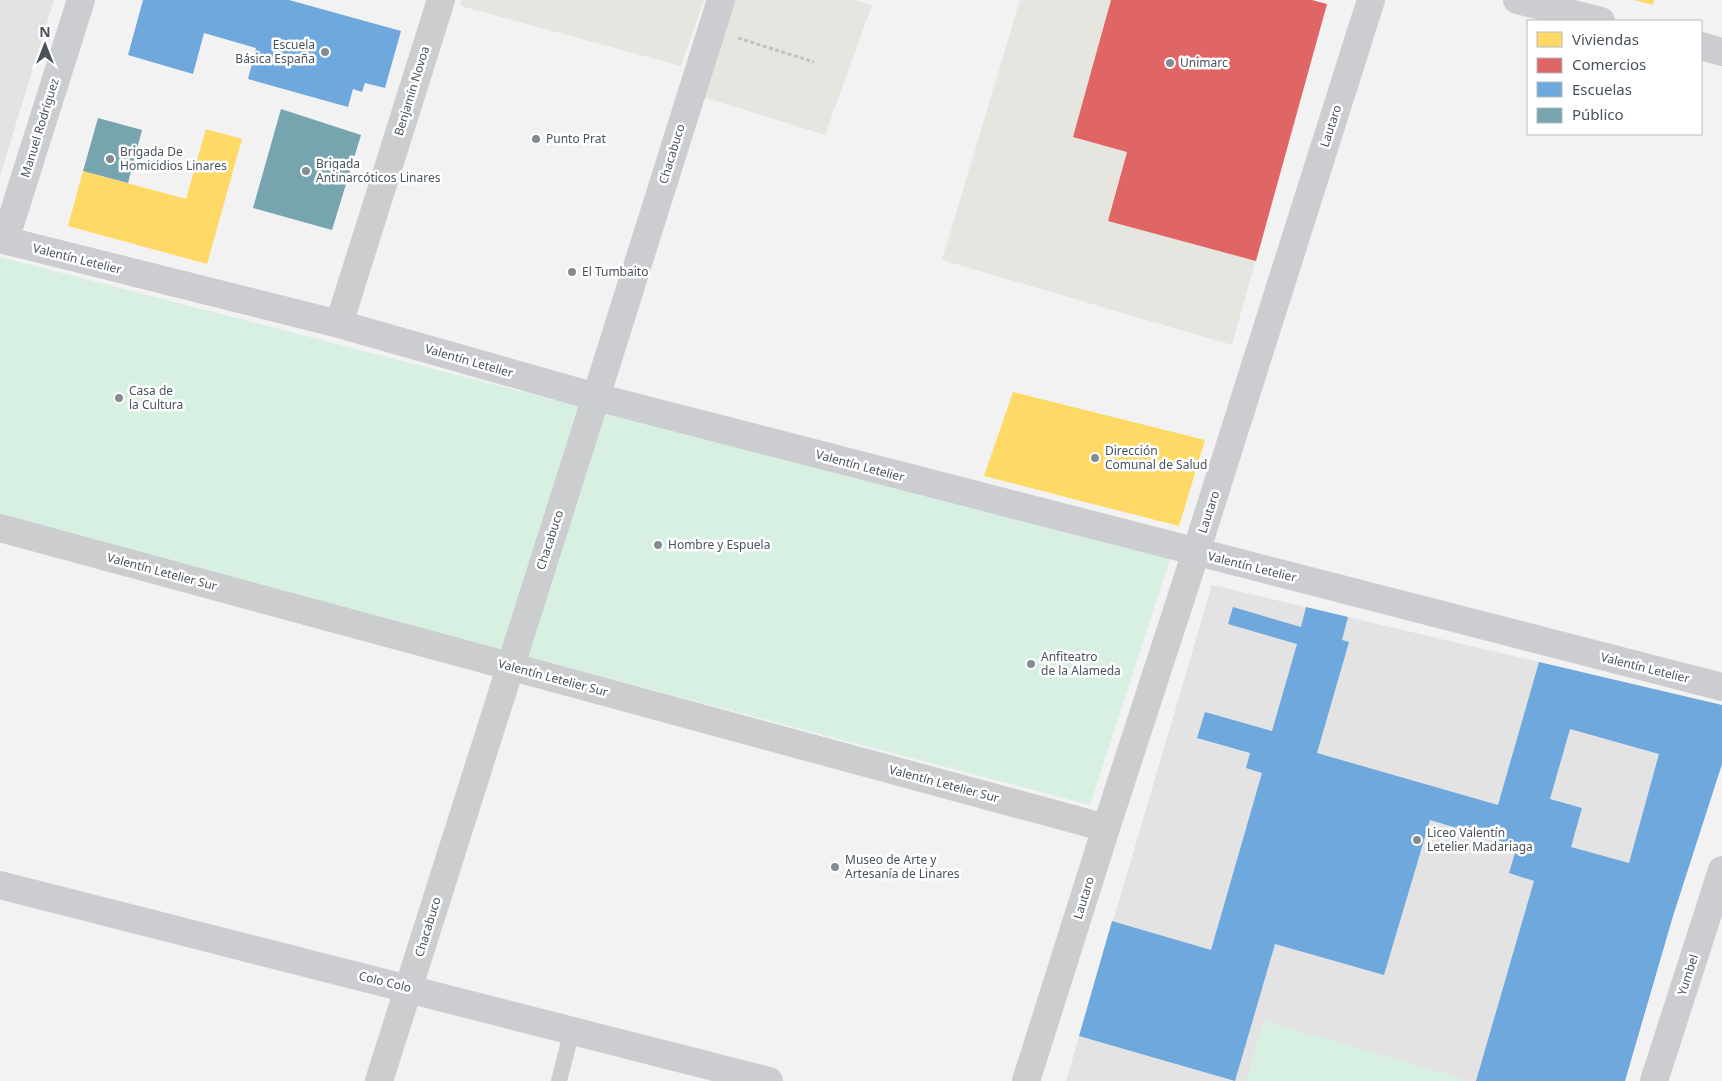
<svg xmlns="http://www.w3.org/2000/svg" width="1722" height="1081" viewBox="0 0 1722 1081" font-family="'Noto Sans',sans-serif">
	<rect width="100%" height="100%" fill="#f2f2f2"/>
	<g fill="#e6e5e0">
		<path d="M461,0H704L681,66L460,6Z"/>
		<path d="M727,0H855L872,5L825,135L697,95Z"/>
		<path d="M1020,0H1298L1326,8L1232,345L942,260Z"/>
	</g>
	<g fill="#e4e3e3">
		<path d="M0,0H54L0,176Z"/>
		<path d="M1212,585L1722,705V764L1673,916L1625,1081H1066Z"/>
	</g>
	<g fill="#d8f0e2">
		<path d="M0,257L1170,559L1090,805L0,518Z"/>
		<path d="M1264,1021L1461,1078L1460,1081H1246Z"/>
	</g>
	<g fill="#ffd966">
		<path d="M1634,0H1654L1653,5Z"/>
		<path d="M206,129L242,139L207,264L68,226L83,171L186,199Z"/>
		<path d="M1013,392L1205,440L1179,526L984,476Z"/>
	</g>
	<path fill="#e06666" d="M1111,0H1312L1327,4L1256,261L1108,221L1127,152L1073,137Z"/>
	<g fill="#6fa8dc" fill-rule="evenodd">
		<path d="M143,0H289L401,31L385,88L365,83L362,92L353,89L348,107L248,79L256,48L204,33L193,74L128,55Z"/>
		<path d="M1233,607L1301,627L1306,607L1348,617L1342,640L1349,642L1317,753L1498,805L1539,662L1722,705V764L1673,916L1625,1081H1476L1534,881L1509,873L1517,846L1430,820L1384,975L1275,944L1235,1081L1079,1036L1112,921L1211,950L1262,773L1246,768L1250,753L1197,738L1205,712L1272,731L1297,644L1228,624ZM1570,729L1659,754L1629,863L1571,847L1582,808L1550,799Z"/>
	</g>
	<g fill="#76a5af">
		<path d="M281,109L361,135L332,230L253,208Z"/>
		<path d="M98,118L142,130L128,183L83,171Z"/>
	</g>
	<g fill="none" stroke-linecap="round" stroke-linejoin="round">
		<path stroke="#bac4c2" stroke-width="3" stroke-dasharray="4 2.5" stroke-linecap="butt" d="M738,38L814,62"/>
		<path stroke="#cbcdcf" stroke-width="16" d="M559,1081L572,1030"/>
		<g stroke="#cbcdcf" stroke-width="28">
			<path d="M339,324L441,0"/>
			<path d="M0,528L1106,828"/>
			<path d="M379,1081L596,397"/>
			<path d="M1026,1081L1106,828L1196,552"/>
		</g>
		<g stroke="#cccdd0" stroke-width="28">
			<path d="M1517,0L1601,21"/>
			<path d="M1701,46L1722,52"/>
			<path d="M0,239L339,324L596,397L1722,687"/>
			<path d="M5,240L81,0"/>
			<path d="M596,397L721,0"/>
			<path d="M1196,552L1371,0"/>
			<path d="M0,885L769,1081"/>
			<path d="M1654,1081L1722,870"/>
		</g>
	</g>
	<g fill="#848b91" stroke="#fff" stroke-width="2">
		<circle cx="325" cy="52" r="5"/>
		<circle cx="1170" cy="63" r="5"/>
		<circle cx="536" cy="139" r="5"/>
		<circle cx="110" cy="159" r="5"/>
		<circle cx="306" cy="171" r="5"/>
		<circle cx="572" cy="272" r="5"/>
		<circle cx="119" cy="398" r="5"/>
		<circle cx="1095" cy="458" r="5"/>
		<circle cx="658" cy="545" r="5"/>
		<circle cx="1031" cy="664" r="5"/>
		<circle cx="1417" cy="840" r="5"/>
		<circle cx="835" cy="867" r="5"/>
	</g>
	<g text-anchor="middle" stroke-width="5" stroke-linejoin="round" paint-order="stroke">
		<g font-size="12" fill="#49535d" stroke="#fff" text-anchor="start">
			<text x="315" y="49" text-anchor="end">Escuela<tspan x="315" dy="14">Básica España</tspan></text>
			<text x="1180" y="67">Unimarc</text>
			<text x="546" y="143">Punto Prat</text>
			<text x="120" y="156">Brigada De<tspan x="120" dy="14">Homicidios Linares</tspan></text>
			<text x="316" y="168">Brigada<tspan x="316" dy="14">Antinarcóticos Linares</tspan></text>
			<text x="582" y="276">El Tumbaito</text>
			<text x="129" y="395">Casa de<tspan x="129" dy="14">la Cultura</tspan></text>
			<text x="1105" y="455">Dirección<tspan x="1105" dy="14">Comunal de Salud</tspan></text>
			<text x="668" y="549">Hombre y Espuela</text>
			<text x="1041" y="661">Anfiteatro<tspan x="1041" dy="14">de la Alameda</tspan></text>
			<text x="1427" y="837">Liceo Valentín<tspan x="1427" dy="14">Letelier Madariaga</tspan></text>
			<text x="845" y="864">Museo de Arte y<tspan x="845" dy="14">Artesanía de Linares</tspan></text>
		</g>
		<g font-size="12" fill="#49535d" stroke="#fff">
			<text transform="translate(412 91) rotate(-73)" y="4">Benjamín Novoa</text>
			<text transform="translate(1331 126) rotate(-72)" y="4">Lautaro</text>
			<text transform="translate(40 128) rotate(-73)" y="4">Manuel Rodríguez</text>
			<text transform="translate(672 154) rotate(-73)" y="4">Chacabuco</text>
			<text transform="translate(77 259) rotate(14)" y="4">Valentín Letelier</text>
			<text transform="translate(469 361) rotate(16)" y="4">Valentín Letelier</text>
			<text transform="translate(860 466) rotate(15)" y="4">Valentín Letelier</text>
			<text transform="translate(1209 512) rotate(-72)" y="4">Lautaro</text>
			<text transform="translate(550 540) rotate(-72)" y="4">Chacabuco</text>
			<text transform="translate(1252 567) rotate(14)" y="4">Valentín Letelier</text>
			<text transform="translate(162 572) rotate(15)" y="4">Valentín Letelier Sur</text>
			<text transform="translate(1645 668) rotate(14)" y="4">Valentín Letelier</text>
			<text transform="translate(553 678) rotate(15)" y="4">Valentín Letelier Sur</text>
			<text transform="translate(944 784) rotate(15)" y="4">Valentín Letelier Sur</text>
			<text transform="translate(1084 898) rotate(-73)" y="4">Lautaro</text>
			<text transform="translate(428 927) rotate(-73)" y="4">Chacabuco</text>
			<text transform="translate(1688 975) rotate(-72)" y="4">Yumbel</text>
			<text transform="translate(385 982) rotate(14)" y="4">Colo Colo</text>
		</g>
	</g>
	<rect x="1527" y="20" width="175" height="115" fill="#ffffff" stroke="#b6babe"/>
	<rect x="1537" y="32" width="25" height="15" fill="#ffd966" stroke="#b6babe"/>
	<text x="1572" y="45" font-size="15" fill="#49535d">Viviendas</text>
	<rect x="1537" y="58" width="25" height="15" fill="#e06666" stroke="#b6babe"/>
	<text x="1572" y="70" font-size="15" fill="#49535d">Comercios</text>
	<rect x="1537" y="82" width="25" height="15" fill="#6fa8dc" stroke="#b6babe"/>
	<text x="1572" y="95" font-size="15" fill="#49535d">Escuelas</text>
	<rect x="1537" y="108" width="25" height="15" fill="#76a5af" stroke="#b6babe"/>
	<text x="1572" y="120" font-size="15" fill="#49535d">Público</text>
	<g transform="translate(45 45)" stroke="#ffffff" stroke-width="4" paint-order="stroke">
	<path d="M0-4L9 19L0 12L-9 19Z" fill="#49535d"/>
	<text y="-8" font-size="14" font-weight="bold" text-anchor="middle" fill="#49535d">N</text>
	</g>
</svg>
